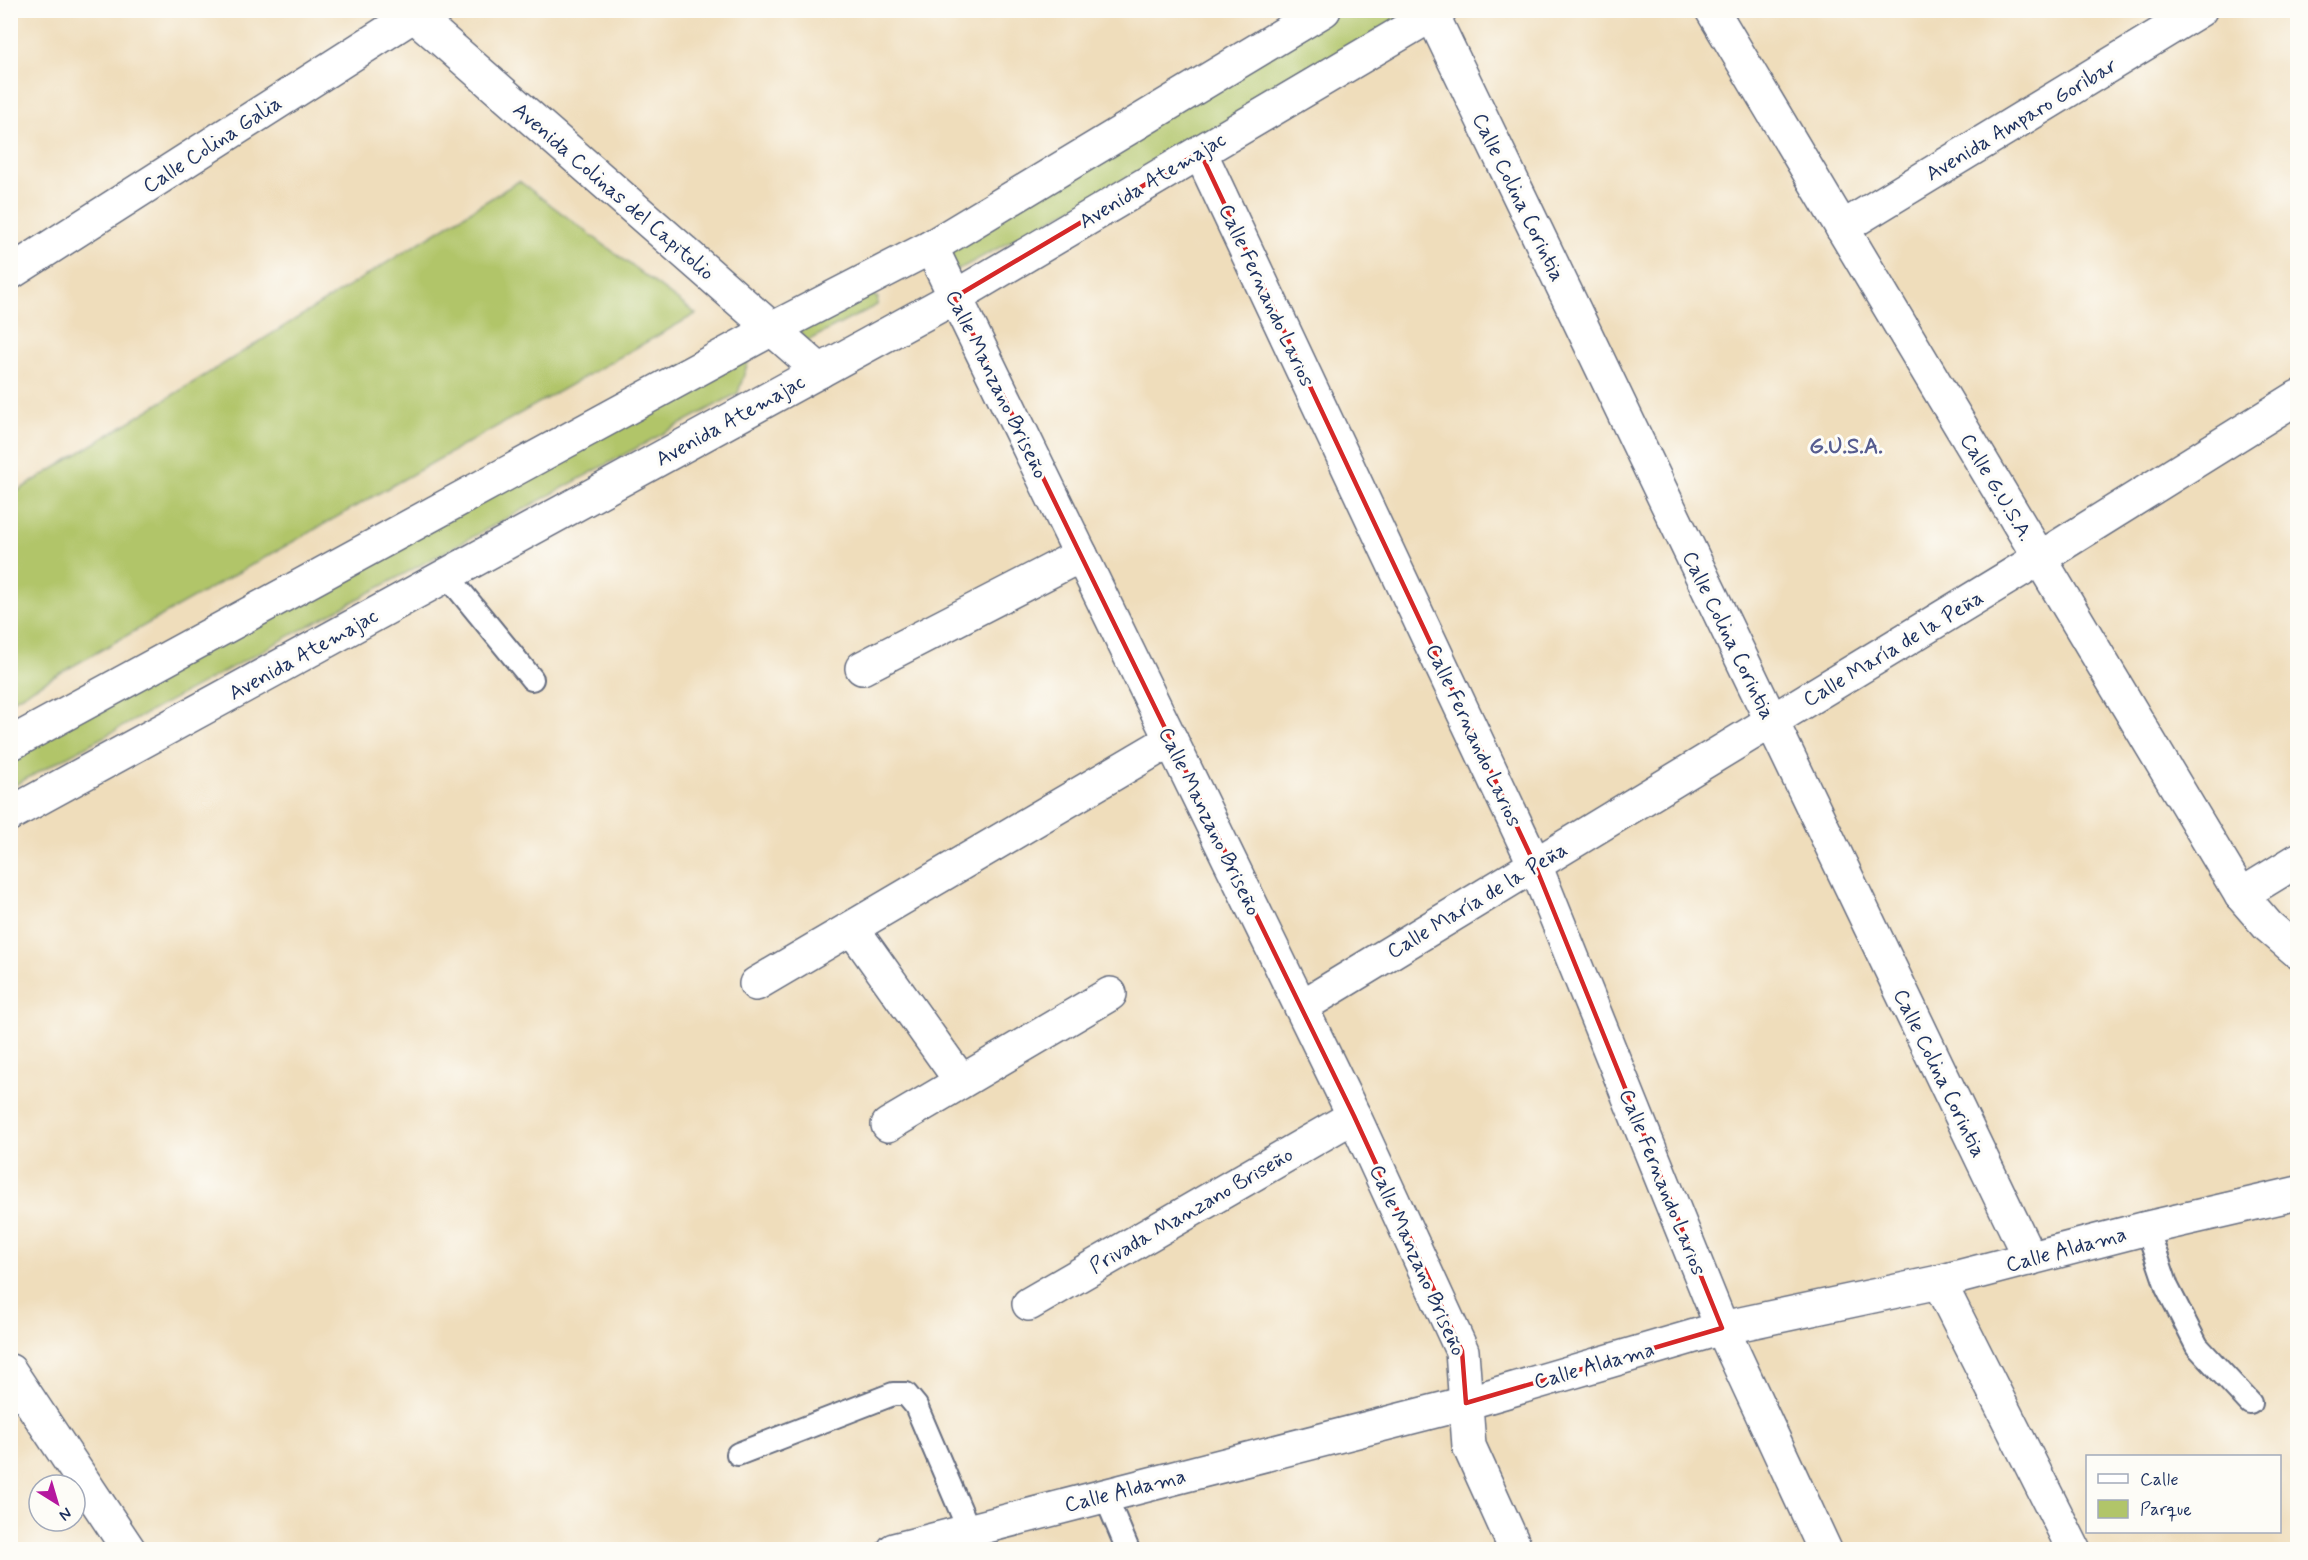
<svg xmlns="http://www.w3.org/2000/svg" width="2308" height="1560" viewBox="0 0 2308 1560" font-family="Mynerve,sans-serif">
	<rect width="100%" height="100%" fill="#fdfcf7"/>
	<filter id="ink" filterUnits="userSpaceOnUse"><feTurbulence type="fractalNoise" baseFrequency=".0167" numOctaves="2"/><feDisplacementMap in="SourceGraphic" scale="12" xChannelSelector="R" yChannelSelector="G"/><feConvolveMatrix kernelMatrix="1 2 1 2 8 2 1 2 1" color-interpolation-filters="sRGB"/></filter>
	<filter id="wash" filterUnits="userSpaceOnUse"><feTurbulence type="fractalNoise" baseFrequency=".008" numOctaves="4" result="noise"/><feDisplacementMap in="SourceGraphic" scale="24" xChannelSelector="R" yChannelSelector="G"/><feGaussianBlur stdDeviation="1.35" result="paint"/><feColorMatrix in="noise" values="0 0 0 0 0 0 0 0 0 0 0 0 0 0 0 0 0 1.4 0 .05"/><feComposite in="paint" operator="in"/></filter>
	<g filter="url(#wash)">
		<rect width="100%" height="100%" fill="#efddbb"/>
		<g fill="#b1c569" stroke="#667a64" stroke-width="1.5">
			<path d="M1328,11H1419L1150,166L941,279L924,270L925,253Z"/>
			<path d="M519,181L696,314L11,701V495Z"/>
			<path d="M869,293L878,298L877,305L807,341L799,330Z"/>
			<path d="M714,349L748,362L738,393L11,787V738Z"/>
		</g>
	</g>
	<g filter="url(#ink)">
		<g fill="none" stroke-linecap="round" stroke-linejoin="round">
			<g stroke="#656c7f" stroke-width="26">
				<g id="lane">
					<path d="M447,575L532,679"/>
					<path d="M2147,1228L2167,1287L2197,1346L2250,1403"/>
					<path d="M738,1454L893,1394H906L916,1406L969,1530"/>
					<path d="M1105,1495L1128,1550"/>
				</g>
			</g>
			<g stroke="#656c7f" stroke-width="36">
				<g id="street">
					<path d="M408,10L820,371"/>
					<path d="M1430,10L2030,1259"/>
					<path d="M1712,10L2241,895L2268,926L2298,952"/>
					<path d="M1200,152L1535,865L1722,1328L1825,1550"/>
					<path d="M1842,228L2200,10"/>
					<path d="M931,247L1354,1116L1462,1351L1469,1446L1516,1550"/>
					<path d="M10,273L414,15"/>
					<path d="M862,668L1081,555"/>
					<path d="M2241,895L2298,860"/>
					<path d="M852,928L961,1081"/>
					<path d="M756,984L1171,740"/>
					<path d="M1301,1007L2040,558L2298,397"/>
					<path d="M888,1125L1110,994"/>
					<path d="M1939,1282L2074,1550"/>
					<path d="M1029,1304L1354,1116"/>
					<path d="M10,1371L129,1550"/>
				</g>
			</g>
			<g stroke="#656c7f" stroke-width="36">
				<g id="secondary">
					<path d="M10,744L772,329L931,247L1324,10"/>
					<path d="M10,814L955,297L1440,10"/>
					<path d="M894,1550L1466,1403L1722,1328L1939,1282L2147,1228L2298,1193"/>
				</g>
			</g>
			<use href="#lane" stroke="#fff" stroke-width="22"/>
			<use href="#street" stroke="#fff" stroke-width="33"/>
			<use href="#secondary" stroke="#fff" stroke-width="33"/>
		</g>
	</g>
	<path fill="none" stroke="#d62828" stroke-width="4.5" stroke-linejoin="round" d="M1200,152L1535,865L1722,1328L1466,1403L1462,1351L1354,1116L955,297Z"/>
	<g text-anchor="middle" stroke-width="6" stroke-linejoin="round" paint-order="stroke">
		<g font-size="21" fill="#1b2f5e" stroke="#fdfcf7">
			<text transform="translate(2021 119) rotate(-31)" y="7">Avenida Amparo Goribar</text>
			<text transform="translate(212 144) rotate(-33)" y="7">Calle Colina Galia</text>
			<text transform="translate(1152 180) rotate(-31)" y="7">Avenida Atemajac</text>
			<text transform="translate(614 191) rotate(41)" y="7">Avenida Colinas del Capitolio</text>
			<text transform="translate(1519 197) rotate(64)" y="7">Calle Colina Corintia</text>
			<text transform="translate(1267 295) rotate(65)" y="7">Calle Fernando Larios</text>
			<text transform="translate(997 384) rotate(64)" y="7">Calle Manzano Briseño</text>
			<text transform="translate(730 420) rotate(-29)" y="7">Avenida Atemajac</text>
			<text transform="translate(1997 487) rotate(59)" y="7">Calle G.U.S.A.</text>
			<text transform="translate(1729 635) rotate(64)" y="7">Calle Colina Corintia</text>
			<text transform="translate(1893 648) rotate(-31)" y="7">Calle María de la Peña</text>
			<text transform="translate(303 654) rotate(-29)" y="7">Avenida Atemajac</text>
			<text transform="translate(1474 735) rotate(65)" y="7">Calle Fernando Larios</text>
			<text transform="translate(1210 821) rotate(64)" y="7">Calle Manzano Briseño</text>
			<text transform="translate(1477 900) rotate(-31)" y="7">Calle María de la Peña</text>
			<text transform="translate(1940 1073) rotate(64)" y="7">Calle Colina Corintia</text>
			<text transform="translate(1663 1182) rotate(68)" y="7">Calle Fernando Larios</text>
			<text transform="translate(1191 1210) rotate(-30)" y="7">Privada Manzano Briseño</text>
			<text transform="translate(2066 1249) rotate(-15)" y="7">Calle Aldama</text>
			<text transform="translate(1418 1260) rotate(66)" y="7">Calle Manzano Briseño</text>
			<text transform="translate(1594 1365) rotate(-16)" y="7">Calle Aldama</text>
			<text transform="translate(1125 1490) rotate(-14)" y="7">Calle Aldama</text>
		</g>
		<g font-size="22" font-weight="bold" fill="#575d90" stroke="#fdfcf7">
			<text x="1846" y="453">G.U.S.A.</text>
		</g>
	</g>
	<rect width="2308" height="1560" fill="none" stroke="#fdfcf7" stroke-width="36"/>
	<rect x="2086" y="1455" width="195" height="78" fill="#fdfcf7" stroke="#a3aaba" stroke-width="1.5"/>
	<rect x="2098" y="1474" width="30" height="9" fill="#ffffff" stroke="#a3aaba" stroke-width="1.5"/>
	<text x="2140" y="1485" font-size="18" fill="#1b2f5e">Calle</text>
	<rect x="2098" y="1500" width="30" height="18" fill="#b1c569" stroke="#a3aaba" stroke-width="1.5"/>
	<text x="2140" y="1515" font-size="18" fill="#1b2f5e">Parque</text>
	<g transform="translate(57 1503) rotate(143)"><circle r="28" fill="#fdfcf7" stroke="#a3aaba" stroke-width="1.5"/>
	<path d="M0-4.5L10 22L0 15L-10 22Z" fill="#b5179e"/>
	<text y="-9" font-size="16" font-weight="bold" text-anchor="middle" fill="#1b2f5e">N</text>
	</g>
</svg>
